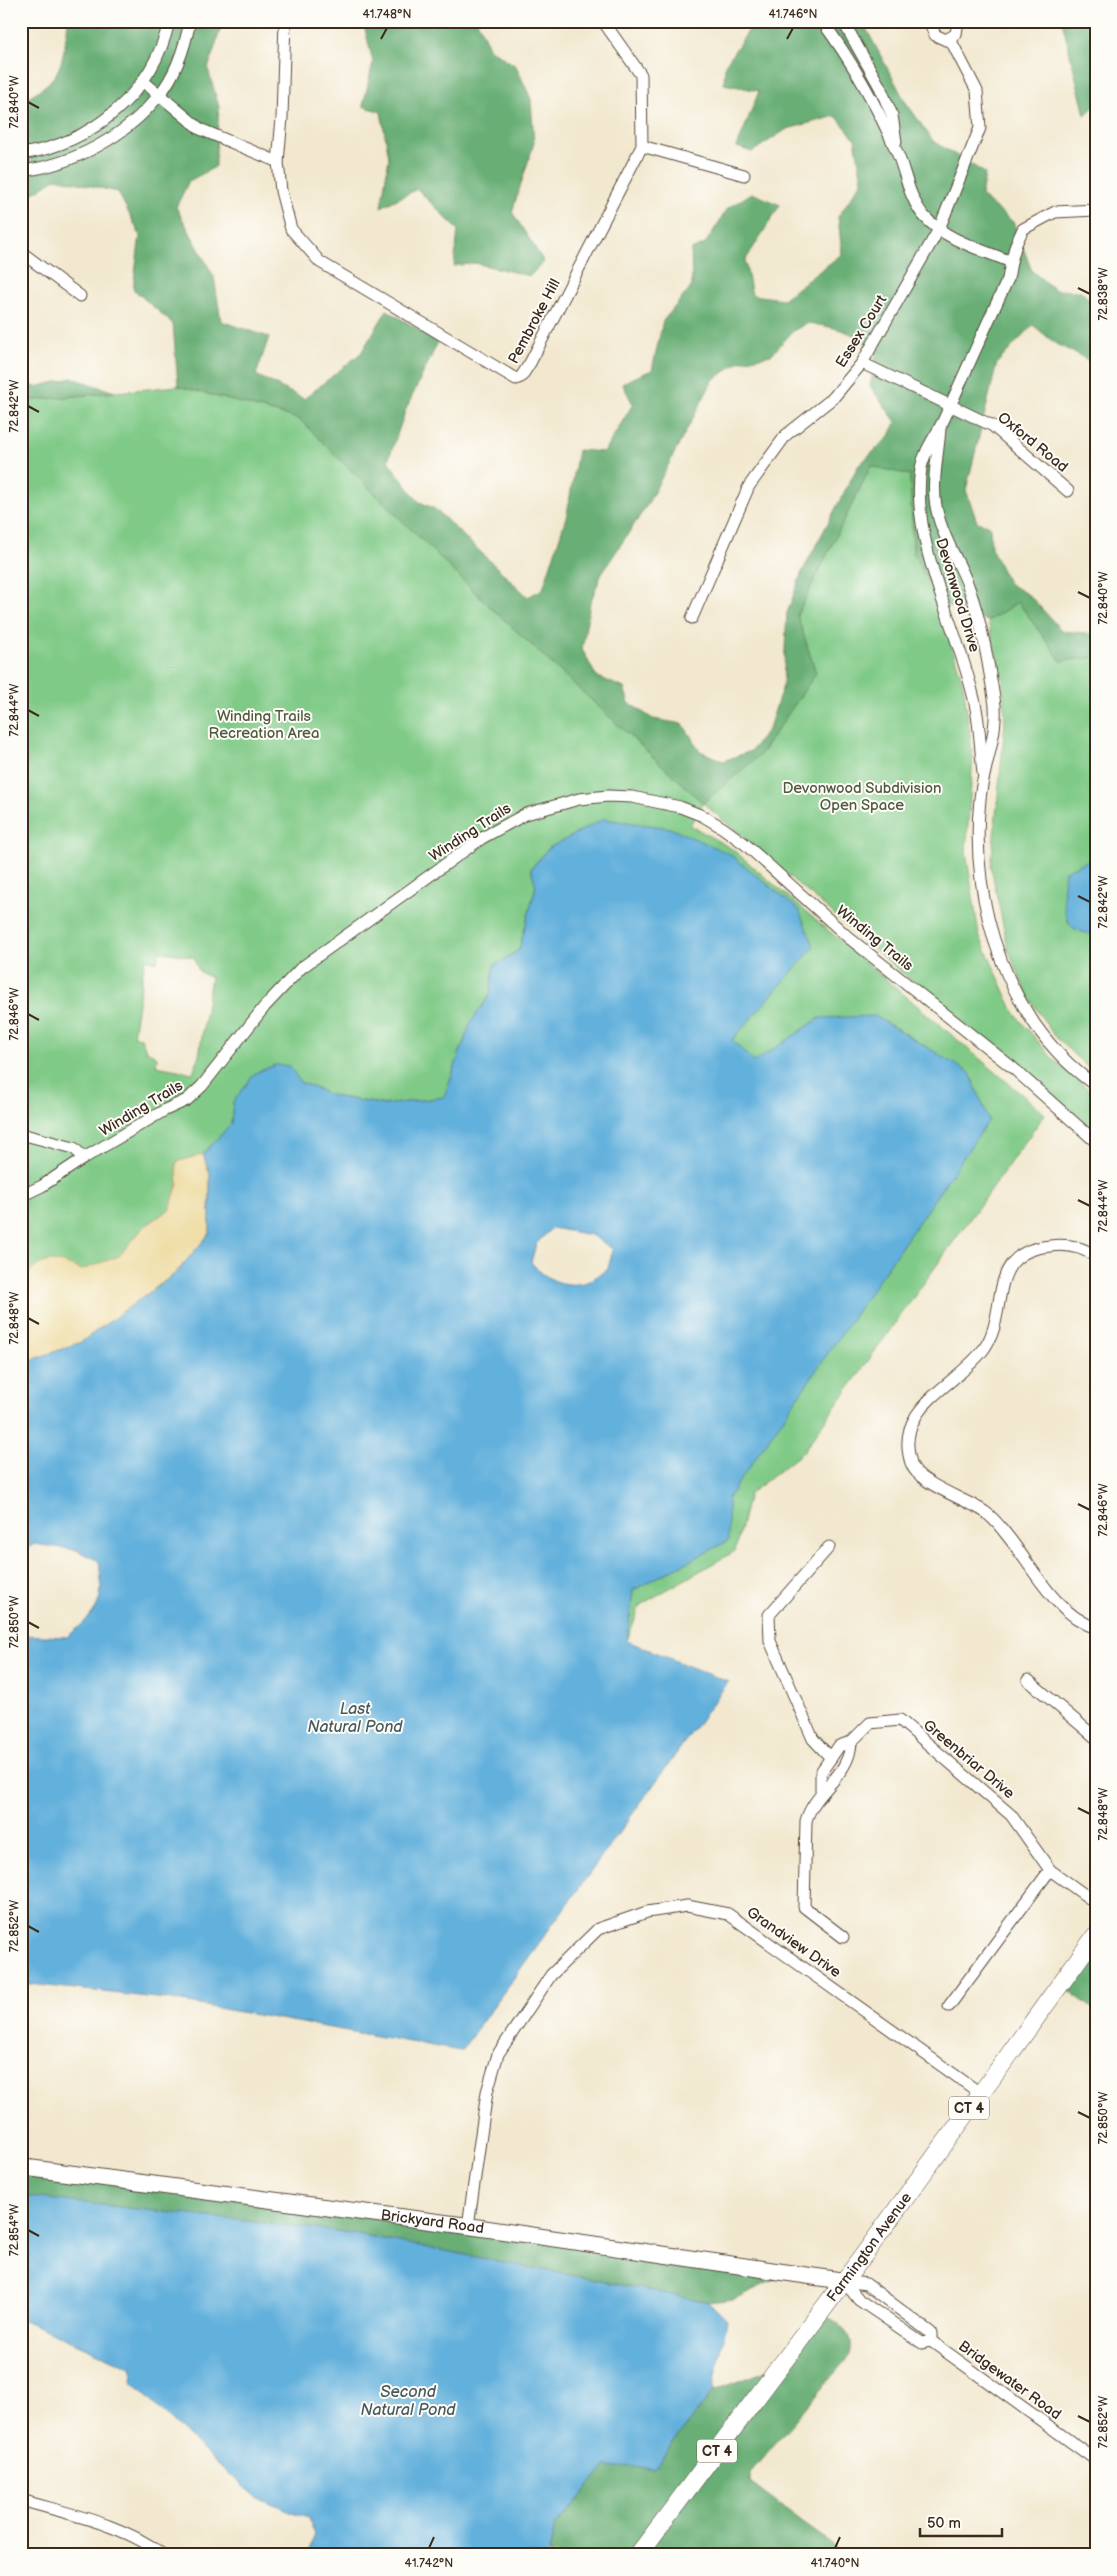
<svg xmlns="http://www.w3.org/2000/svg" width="1117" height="2576" viewBox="0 0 1117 2576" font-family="'Balsamiq Sans',sans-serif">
	<rect width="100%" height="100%" fill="#fdfcf7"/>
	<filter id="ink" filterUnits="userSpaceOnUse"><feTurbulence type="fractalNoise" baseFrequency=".02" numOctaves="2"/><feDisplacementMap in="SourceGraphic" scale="10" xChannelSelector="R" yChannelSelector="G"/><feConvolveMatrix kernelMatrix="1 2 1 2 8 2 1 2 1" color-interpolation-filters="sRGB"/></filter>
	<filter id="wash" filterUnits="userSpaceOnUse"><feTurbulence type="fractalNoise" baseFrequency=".0096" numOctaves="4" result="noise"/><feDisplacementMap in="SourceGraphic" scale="20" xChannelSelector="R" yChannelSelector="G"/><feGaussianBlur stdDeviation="1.12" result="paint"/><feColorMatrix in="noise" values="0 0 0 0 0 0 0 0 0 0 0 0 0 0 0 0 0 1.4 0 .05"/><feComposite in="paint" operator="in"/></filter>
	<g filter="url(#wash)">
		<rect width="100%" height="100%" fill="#f2e8cf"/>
		<g fill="#80ca87" stroke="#5e7a52" fill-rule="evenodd">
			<path d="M178,386L299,419L488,605L703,802L761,754L816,673L797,615L871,466L910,475L913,553L939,603L963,684L973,757L966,851L979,935L1015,1014L1052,1058L1096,1096V1138L703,803L690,825L732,849L1045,1114L802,1453L749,1494L735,1551L640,1605L627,1641L633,1590L727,1541L728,1498L820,1018L754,1063L549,848L531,868L536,886L519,950L494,966L490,996L471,1022L444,1097L385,1105L332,1096L300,1082L233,1102L231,1124L203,1154L210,1174L21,1364V399L26,401ZM159,951L194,957C197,969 199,974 211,977L199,1056L193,1073L156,1066L157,1057L146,1050L141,1038L133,1036L145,959L157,962Z"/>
			<path d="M1018,602L1061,661L1096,657V1075L1054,1036L1027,994L1008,949L991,867L1005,723L1003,682L988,621Z"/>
		</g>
		<g fill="#68ae74" stroke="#526c49" fill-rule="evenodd">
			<path d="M68,21H223L208,69L219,107L215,167L189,181L176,207L214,277L221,321L269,337L256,375L304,399L361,353L387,310L438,342L406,409L388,461L418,501L435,509L528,597L543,589L567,514L578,450L604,452L633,404L622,383L652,370L663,321L692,286L691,250L705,244L728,208L752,193L780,205L745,261L752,295L783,299L842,254L838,217L862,181L855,139L836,116L787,129L752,152L737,147L759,91L724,84L725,65L755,21H862L905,101L933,141L985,173L981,196L1013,222L1032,271L1055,290L1081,291L1096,307V368L1081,356L1056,344L1033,325L997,363L966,490L977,522L990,526L991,548L1008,583L1030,596L1062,631L1096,634V657L1061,661L1018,602L988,621L939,603L913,553L910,475L871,466L797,615L816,673L761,754L703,803L488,605L299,419L178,386L173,324L133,289L140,235L118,192L56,178L21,202V101C64,78 62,66 68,21ZM807,323C836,328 858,330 876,356L870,386L896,422L890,436L858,466L802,572L787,613L783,686L769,728L751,751L723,761L700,751L683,724L653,719L629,703L624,688L596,676L582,649L590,603L602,573L647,505L713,380L740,361L771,355L793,331Z"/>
			<path d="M363,21H477L490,49L516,66L531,99L534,143L512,212L544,262L530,276L475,263L454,266L458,230L417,189L381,207L389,158L381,112L363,106L373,62Z"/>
			<path d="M1062,21H1096V105L1085,115Z"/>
			<path d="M72,378L115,392L26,401L21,399V381L36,387Z"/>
			<path d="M1096,1935V2011L1060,1984Z"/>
			<path d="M21,2167L788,2273L734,2299L709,2302L352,2233L21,2196Z"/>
			<path d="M821,2311C839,2326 856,2330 850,2355L750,2473V2483L846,2555H655L645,2546L638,2555H548L555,2526L606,2467L654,2468L713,2391L782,2365Z"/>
		</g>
		<path fill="#eeda9e" stroke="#94825e" d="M203,1154L210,1174V1233L176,1273L81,1342L21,1364V1302L26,1296L24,1279C43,1254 56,1260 82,1270L119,1256L144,1227L170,1209L178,1183L176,1162Z"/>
		<g fill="#62b0dc" stroke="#4e6d7d" fill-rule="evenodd">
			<path d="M603,819L670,828L730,854L799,910L814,947L732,1040L754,1062L820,1018L875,1016L970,1073L989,1120L728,1498V1541L633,1590L627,1641L728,1682L461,2051L166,1999L21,1983V1635L67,1637C99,1611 105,1603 99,1561L77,1550L34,1544L21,1554V1364L81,1342L176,1273L210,1233V1174L203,1154L231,1124L233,1102L255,1073L275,1065L290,1066L300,1082L333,1096L385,1105L444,1097L471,1022L490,995L494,966L519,950L536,886L531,869L549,848ZM552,1228L591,1235L613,1249L608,1269C601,1273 594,1279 587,1282C565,1289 544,1279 531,1262L536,1244Z"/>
			<path d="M1096,857V936C1090,933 1083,933 1077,930C1060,923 1063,886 1065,871Z"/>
			<path d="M21,2196L352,2233L709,2302L727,2320L713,2391L654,2468L606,2467L555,2526L548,2555H307L315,2533L307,2518L257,2497L222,2468L131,2382L132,2368L21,2319Z"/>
		</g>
	</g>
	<g filter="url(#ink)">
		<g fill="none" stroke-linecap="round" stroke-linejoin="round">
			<g stroke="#564639" stroke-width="13">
				<g id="street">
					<path d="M285,21L282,118L278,162L281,191L291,229L320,262L516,379L521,377L530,363L642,146L641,75L603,21"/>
					<path d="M822,21C851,60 877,106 896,150C906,172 908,197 924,216C945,240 983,250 1011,262L1008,279C986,325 966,371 945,417C937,435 925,448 921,468C910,541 956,624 973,695C980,720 980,747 983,773"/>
					<path d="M843,21L880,87L892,115L896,142"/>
					<path d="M933,21L932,28L935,35L946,40L956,34L958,21"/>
					<path d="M144,82L200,129L278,162"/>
					<path d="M642,146L744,175"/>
					<path d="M21,154C92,144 154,92 169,21"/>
					<path d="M21,171C73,165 127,136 159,95C176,75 185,46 190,21"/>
					<path d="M21,252L80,296"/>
					<path d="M1011,262L1016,244L1023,229L1055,212L1096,210"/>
					<path d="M862,363L993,426L1068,491"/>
					<path d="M940,429C938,457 930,487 938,515C944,541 961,564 969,588C982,624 988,661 994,698C1000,731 983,766 980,799C969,904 1007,1023 1096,1086"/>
					<path d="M692,618L749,486L786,435L833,398L862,363L939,229L980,128L977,91L950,39"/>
					<path d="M21,1134L74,1148L84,1158"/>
					<path d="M21,1196L42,1186L84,1158L165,1110L187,1100L202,1086L265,1006L301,968L482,838L526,814L579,799L608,796L632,797L680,807L703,816L723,828L745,844L849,938L1013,1068L1096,1142"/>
					<path d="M1096,1257C1083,1247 1066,1244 1050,1246C983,1252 1011,1314 983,1350C955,1387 893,1407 911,1463C917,1484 967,1499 985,1512C992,1517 1000,1526 1006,1534C1032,1565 1054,1614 1096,1628"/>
					<path d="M829,1547L769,1615L770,1641L813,1739L831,1758"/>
					<path d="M1028,1680L1096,1738"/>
					<path d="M821,1791V1772L839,1746L851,1742L870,1723L900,1720L1011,1815L1050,1870L1096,1903"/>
					<path d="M843,1937L804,1907L806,1821C814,1791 850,1776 851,1742"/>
					<path d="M949,2006L1050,1870"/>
					<path d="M468,2226L487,2092L498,2054L551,1975L598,1929L647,1912L687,1906L728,1914L980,2093"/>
					<path d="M844,2281L859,2300L922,2343L931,2341L1096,2460"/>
					<path d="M844,2281L866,2284L931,2333V2341"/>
					<path d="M21,2500C68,2514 124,2524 163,2555"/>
				</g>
			</g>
			<g stroke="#564639" stroke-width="18">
				<g id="secondary">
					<path id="s1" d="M21,2167L468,2226L844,2281"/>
				</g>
			</g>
			<g stroke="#564639" stroke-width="19">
				<g id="primary">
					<path id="s2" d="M638,2555L863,2256L1096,1935"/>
				</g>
			</g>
			<use href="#street" stroke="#fff" stroke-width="11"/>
			<use href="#secondary" stroke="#fff" stroke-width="16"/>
			<use href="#primary" stroke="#fff" stroke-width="18"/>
		</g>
	</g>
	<path fill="none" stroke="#3b2a1e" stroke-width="2" d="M381,39L387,28M787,39L793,28M28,102L39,108M1078,288L1090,294M28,406L39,412M1078,592L1090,598M28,710L39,716M1078,896L1090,902M28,1014L39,1020M1078,1200L1090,1206M28,1318L39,1324M1078,1504L1090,1510M28,1622L39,1628M1078,1808L1090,1814M28,1926L39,1932M1078,2112L1090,2118M28,2230L39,2236M1078,2416L1090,2422M429,2548L434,2537M835,2548L840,2537"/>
	<g text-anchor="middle" stroke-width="4" stroke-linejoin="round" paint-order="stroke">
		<g fill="#fdfcf7" stroke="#75695f" stroke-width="1">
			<rect x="949" y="2096.5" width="40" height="23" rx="4"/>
			<rect x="697" y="2439.5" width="40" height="23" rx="4"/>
		</g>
		<g font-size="14" font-weight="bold" fill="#3b2a1e">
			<text x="969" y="2113">CT 4</text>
			<text x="717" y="2456">CT 4</text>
		</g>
		<g font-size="15" fill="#3b2a1e" stroke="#fdfcf7">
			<text transform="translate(534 321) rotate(-62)" y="5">Pembroke Hill</text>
			<text transform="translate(861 331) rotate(-58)" y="5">Essex Court</text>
			<text transform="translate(1033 442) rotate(39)" y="5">Oxford Road</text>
			<text transform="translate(958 595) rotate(73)" y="5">Devonwood Drive</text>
			<text transform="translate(470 832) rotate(-33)" y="5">Winding Trails</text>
			<text transform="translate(875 938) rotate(39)" y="5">Winding Trails</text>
			<text transform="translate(141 1108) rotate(-31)" y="5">Winding Trails</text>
			<text transform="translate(969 1759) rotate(40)" y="5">Greenbriar Drive</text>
			<text transform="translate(794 1942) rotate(35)" y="5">Grandview Drive</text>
			<text dy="5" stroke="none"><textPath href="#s1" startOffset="415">Brickyard Road</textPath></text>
			<text dy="5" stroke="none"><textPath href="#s2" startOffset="385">Farmington Avenue</textPath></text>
			<text transform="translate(1010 2380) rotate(36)" y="5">Bridgewater Road</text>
		</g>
		<g font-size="15" fill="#505a3e" stroke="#fdfcf7">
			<text x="264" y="721">Winding Trails<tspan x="264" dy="17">Recreation Area</tspan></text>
			<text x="862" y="793">Devonwood Subdivision<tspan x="862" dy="17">Open Space</tspan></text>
		</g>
		<g font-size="16" font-style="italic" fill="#495960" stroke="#fdfcf7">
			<text x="355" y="1714">Last<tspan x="355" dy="18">Natural Pond</tspan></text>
			<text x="408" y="2397">Second<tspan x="408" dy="18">Natural Pond</tspan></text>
		</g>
	</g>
	<rect width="1117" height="2576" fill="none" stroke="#fdfcf7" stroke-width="55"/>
	<path d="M920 2528v8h82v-8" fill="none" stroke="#3b2a1e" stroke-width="2.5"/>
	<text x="927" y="2528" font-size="15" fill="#3b2a1e" stroke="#fdfcf7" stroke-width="4" paint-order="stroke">50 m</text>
	<rect x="28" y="28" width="1062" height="2520" fill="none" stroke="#3b2a1e" stroke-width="2"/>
	<g font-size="12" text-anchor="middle" fill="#3b2a1e">
		<text x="387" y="18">41.748°N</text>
		<text x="793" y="18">41.746°N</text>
		<text transform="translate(14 102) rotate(-90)" y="4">72.840°W</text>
		<text transform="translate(1103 294) rotate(-90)" y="4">72.838°W</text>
		<text transform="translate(14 406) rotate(-90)" y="4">72.842°W</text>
		<text transform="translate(1103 598) rotate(-90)" y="4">72.840°W</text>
		<text transform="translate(14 710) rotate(-90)" y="4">72.844°W</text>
		<text transform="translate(1103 902) rotate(-90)" y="4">72.842°W</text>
		<text transform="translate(14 1014) rotate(-90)" y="4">72.846°W</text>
		<text transform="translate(1103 1206) rotate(-90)" y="4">72.844°W</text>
		<text transform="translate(14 1318) rotate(-90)" y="4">72.848°W</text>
		<text transform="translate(1103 1510) rotate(-90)" y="4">72.846°W</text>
		<text transform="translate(14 1622) rotate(-90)" y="4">72.850°W</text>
		<text transform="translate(1103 1814) rotate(-90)" y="4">72.848°W</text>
		<text transform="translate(14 1926) rotate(-90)" y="4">72.852°W</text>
		<text transform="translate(1103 2118) rotate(-90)" y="4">72.850°W</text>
		<text transform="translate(14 2230) rotate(-90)" y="4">72.854°W</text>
		<text transform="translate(1103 2422) rotate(-90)" y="4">72.852°W</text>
		<text x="429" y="2567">41.742°N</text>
		<text x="835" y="2567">41.740°N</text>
	</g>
</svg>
